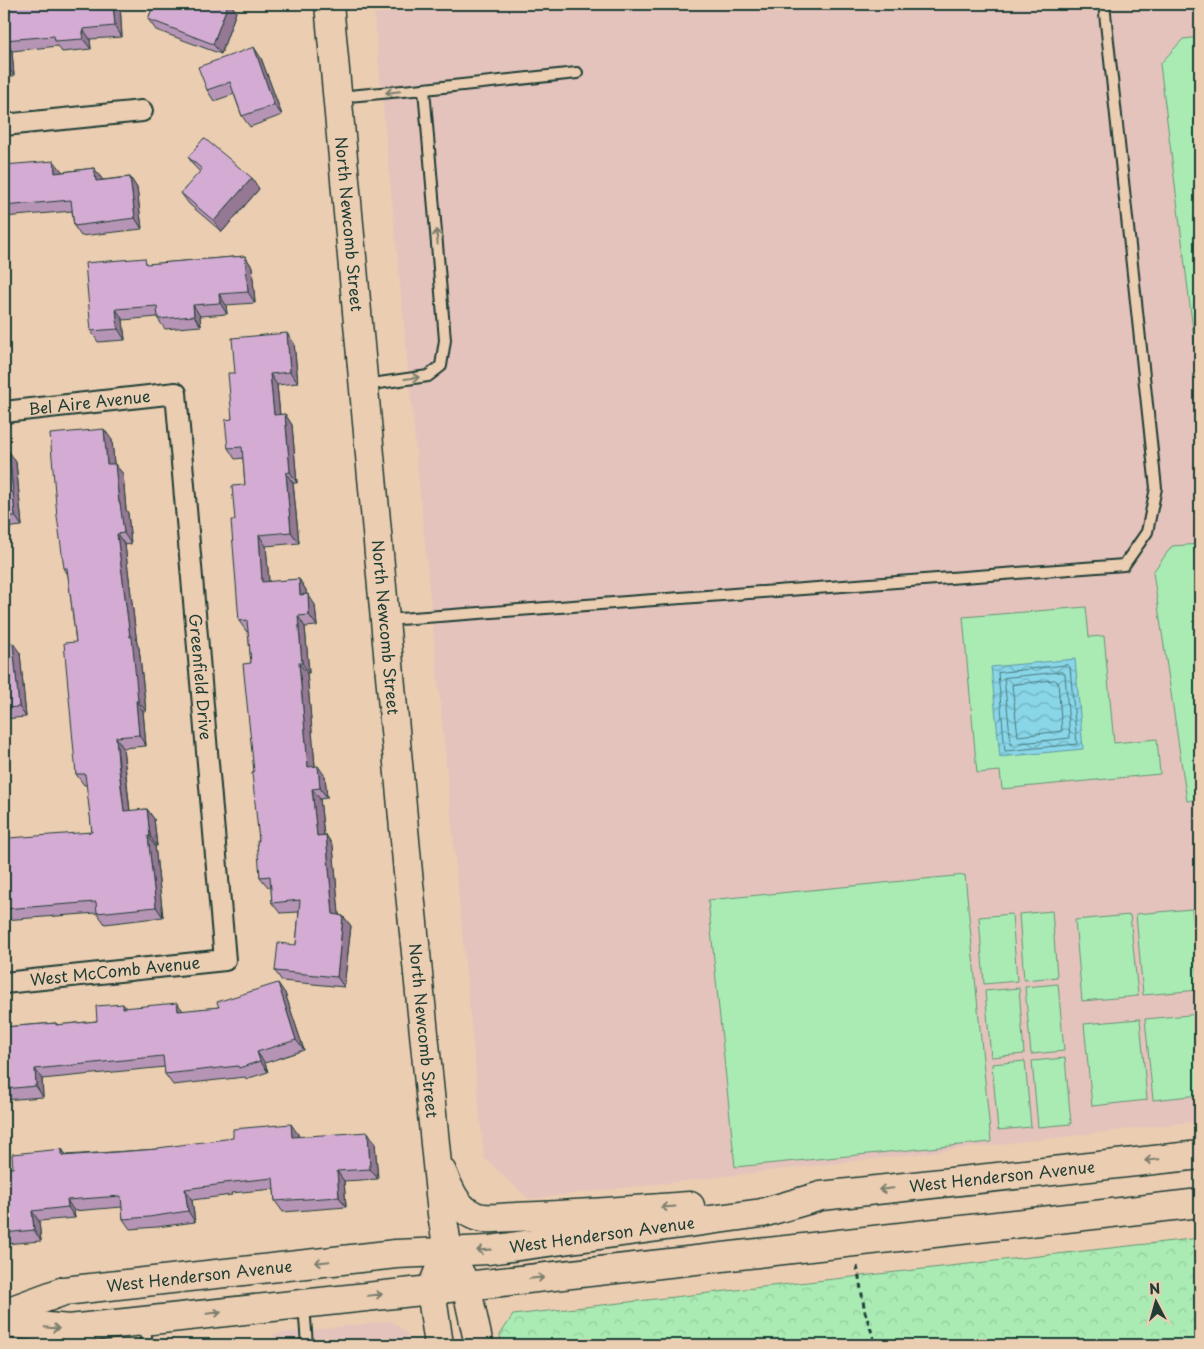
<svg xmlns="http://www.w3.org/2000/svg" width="1204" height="1349" viewBox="0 0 1204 1349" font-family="'Playpen Sans',sans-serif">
	<defs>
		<pattern id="park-crowns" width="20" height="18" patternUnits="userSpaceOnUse" patternTransform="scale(1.25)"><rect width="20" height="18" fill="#aaebb4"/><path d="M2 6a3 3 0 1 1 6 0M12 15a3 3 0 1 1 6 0" fill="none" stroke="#92ca9b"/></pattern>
		<pattern id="water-waves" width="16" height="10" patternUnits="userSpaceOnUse" patternTransform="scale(1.25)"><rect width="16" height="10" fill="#89d6e9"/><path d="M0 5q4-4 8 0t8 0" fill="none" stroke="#6fafbe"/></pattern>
	</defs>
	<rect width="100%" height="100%" fill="#ebcdb2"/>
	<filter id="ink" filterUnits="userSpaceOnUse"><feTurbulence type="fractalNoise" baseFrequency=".02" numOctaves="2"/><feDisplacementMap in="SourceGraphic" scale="10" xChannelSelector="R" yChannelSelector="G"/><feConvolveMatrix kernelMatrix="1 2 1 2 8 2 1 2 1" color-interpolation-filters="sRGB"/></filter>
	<g filter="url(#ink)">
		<g fill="#e4c3bc">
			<path d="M373,4H1200V1121L529,1199L484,1158Z"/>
			<path d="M391,1321L407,1333L409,1345H275L274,1334Z"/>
		</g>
		<path fill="url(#park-crowns)" stroke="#649474" d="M1200,1238V1345H502L500,1335L513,1315Z"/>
		<g fill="#aaebb4" stroke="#649474">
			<path d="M1200,37V386L1160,64L1183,39Z"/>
			<path d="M1200,544V799L1187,801L1153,572L1172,546Z"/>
			<path d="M1086,607L1089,637L1104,636L1114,743L1157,739L1160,774L1002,789L1000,771L977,773L963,617Z"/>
			<path d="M965,875L991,1142L735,1167L708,900Z"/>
			<path d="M1192,909L1199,990L1143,995L1136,914Z"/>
			<path d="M1052,911L1057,977L1024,980L1019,914Z"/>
			<path d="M1012,914L1017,981L984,984L979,917Z"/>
			<path d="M1130,915L1138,996L1082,1001L1075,920Z"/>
			<path d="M1058,984L1064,1051L1031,1054L1025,987Z"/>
			<path d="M1019,988L1024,1054L991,1057L985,991Z"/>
			<path d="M1200,1014V1095L1153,1100L1145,1019Z"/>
			<path d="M1140,1019L1147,1100L1092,1106L1084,1024Z"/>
			<path d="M1065,1058L1071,1124L1038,1127L1032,1061Z"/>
			<path d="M1025,1061L1031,1127L998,1130L992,1064Z"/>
		</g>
		<path fill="url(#water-waves)" stroke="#5f99a1" d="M1075,659L1083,749L1000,757L991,667Z"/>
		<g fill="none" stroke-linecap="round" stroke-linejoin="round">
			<g stroke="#497a7c" stroke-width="1">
				<path d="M1068,665L1070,667L1077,744L1005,751L998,673Z"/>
				<path d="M1062,672L1065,674L1070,738L1011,744L1004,678Z"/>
				<path d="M1055,680L1058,682L1062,731L1018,736L1012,685Z"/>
			</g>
			<g stroke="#1f3d34" stroke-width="14">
				<g id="lane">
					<path d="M424,89L577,73"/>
					<path d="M338,97L424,89L445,340L441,366L428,376L365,385"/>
					<path d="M386,620L1124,565L1147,532L1156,488L1104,4"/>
					<path d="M304,1305L307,1345"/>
					<path d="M144,1321L147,1345"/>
				</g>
			</g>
			<g stroke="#1f3d34" stroke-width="24">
				<g id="street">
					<path d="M4,125L142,111"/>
					<path id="s1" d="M4,412L176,393L225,960L4,983"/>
				</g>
			</g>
			<g stroke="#1f3d34" stroke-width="31">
				<g id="secondary">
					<path id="s2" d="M329,4L408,873L442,1214L448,1251L466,1285L479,1345"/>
					<path d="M442,1172C449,1189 456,1207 473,1215C484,1221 502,1217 514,1217C573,1215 632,1210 690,1206"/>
					<path d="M438,1273L431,1290L439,1345"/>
					<path id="s3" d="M4,1313L64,1291L396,1254L489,1250L762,1213L821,1196L1200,1155"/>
					<path d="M4,1323L69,1329L431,1290L1200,1203"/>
				</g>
			</g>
			<path stroke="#1f3d34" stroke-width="3" stroke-dasharray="5 4" stroke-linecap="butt" d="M857,1266L865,1312L876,1345"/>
			<use href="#lane" stroke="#ebcdb2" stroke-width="10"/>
			<use href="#street" stroke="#ebcdb2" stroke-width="20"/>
			<use href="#secondary" stroke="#ebcdb2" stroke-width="28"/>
		</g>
		<g fill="#b694b5" stroke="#1f3d34">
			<path d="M4,4H120L122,37L90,39L91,49L62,52L58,46L12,51L14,76H4Z"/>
			<path d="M154,4H231L236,12L221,54L156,30L148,19Z"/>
			<path d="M261,58L282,115L250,127L242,116L234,94L214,101L207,90Z"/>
			<path d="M188,157L252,178L259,189L222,232L189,204L181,193L200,172L195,167Z"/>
			<path d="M4,165L62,171V172L94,168L102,179V180L130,177L137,188L142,229L81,236L74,226L72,211L4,217Z"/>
			<path d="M245,256L252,267L255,303L226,305L227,314L200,316L201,326L165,329L158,319L157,317L123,320L125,340L98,342L91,331L149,264Z"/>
			<path d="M294,343L298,383L277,385L280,415L285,414L292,425L297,483H293L299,543L266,546L269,582L299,579L306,590V594L315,605L317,626L305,627L309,673H307L315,766L325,776L327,798L320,799L324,835H326L333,846L339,915L343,916L351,926L344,987L282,981L275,971L296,945L299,912L280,913L272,903L271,887H268L260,877L259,841L254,772L251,663L248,631L247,632L239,621L235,520L245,485L243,458L235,459L228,448L232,419L235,373Z"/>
			<path d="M112,440L114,464L123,474L126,510L128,513L131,544L125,545L137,644L139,648L146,711H143L146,746L123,748L126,773L130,811L147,809L154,819L157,846H155L163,917L105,924L97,913L4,920V847L92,832L87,785H84L76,774V642L68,575L64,568Z"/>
			<path d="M4,452L16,462L22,526L4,528Z"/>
			<path d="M4,644L20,653L26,717L4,719Z"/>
			<path d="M285,993L304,1050L265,1063L268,1072L246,1079L245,1077L173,1085L165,1074V1067L42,1079L43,1097L4,1100V1027L56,1023L58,1025L97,1021L123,1004L126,1008L183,1011L219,1007Z"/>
			<path d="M298,1134L299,1137L375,1143L378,1179L344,1181L346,1207L283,1212L275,1201L274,1189L231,1193L232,1195L192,1200L195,1222L157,1227L130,1229L123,1219L122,1207L74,1211L75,1218L39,1221L41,1241L4,1244V1168H13L62,1149L66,1155L158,1149Z"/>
		</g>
		<g fill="#947894" stroke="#1f3d34">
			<path d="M113,4H120L122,37L115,26Z"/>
			<path d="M228,4H231L236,12L221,54L213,44Z"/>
			<path d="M83,29L90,39L91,49L83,39Z"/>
			<path d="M4,40L12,51L14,76L7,65Z"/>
			<path d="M254,47L261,58L282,115L274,105Z"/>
			<path d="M54,161L62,171L63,184L55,173Z"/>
			<path d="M94,168L102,179L103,192L96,181Z"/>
			<path d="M130,177L137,188L142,229L135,218Z"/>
			<path d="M252,178L259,189L222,232L214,221Z"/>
			<path d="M245,256L252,267L255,303L248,292Z"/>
			<path d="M219,294L226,305L227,314L220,303Z"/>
			<path d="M193,305L200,316L201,326L194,316Z"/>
			<path d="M116,309L123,320L125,340L118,329Z"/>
			<path d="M287,333L294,343L298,383L290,372Z"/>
			<path d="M270,374L277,385L281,426L274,415Z"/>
			<path d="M285,414L292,425L297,483L290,472Z"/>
			<path d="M104,429L112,440L115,475L107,464Z"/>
			<path d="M9,451L16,462L22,526L15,516Z"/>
			<path d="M115,464L123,474L126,510L128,513L131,544L124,533L119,503Z"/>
			<path d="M286,473L293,483L299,543L291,532Z"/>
			<path d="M117,534L125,545L137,644L139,648L146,711L138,701Z"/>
			<path d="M259,535L266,546L270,593L262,582Z"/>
			<path d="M299,579L306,590L307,606L300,595Z"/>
			<path d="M308,594L315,605L317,626L309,615Z"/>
			<path d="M298,616L305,627L309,673L302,663Z"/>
			<path d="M13,643L20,653L26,717L19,707Z"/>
			<path d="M299,663L307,673L316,777L308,767Z"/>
			<path d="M136,701L143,711L146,746L139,735Z"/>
			<path d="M116,737L123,748L131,822L124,811Z"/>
			<path d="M318,766L325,776L327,798L320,788Z"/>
			<path d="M312,789L320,799L325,846L317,836Z"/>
			<path d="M147,809L154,819L157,846L150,836Z"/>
			<path d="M326,835L333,846L340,925L333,914Z"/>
			<path d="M148,836L155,846L163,917L156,907Z"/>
			<path d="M343,916L351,926L344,987L337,977Z"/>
			<path d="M278,983L285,993L304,1050L296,1040Z"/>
			<path d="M177,1003L185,1013L178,1011Z"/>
			<path d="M257,1052L265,1063L268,1072L260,1061Z"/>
			<path d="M35,1069L42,1079L43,1097L36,1086Z"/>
			<path d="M291,1124L298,1134L300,1148L292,1137Z"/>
			<path d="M368,1132L375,1143L378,1179L370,1169Z"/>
			<path d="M62,1149L69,1160L62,1156Z"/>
			<path d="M337,1171L344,1181L346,1207L339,1197Z"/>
			<path d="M185,1189L192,1200L195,1222L188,1211Z"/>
			<path d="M67,1200L74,1211L75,1218L68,1207Z"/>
			<path d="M32,1211L39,1221L41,1241L34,1230Z"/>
		</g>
		<g fill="#d4acd3" stroke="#1f3d34">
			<path d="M4,4H113L115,26L83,29V39L55,41L54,36L4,40L7,65L4,66Z"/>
			<path d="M154,4H228L213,44L148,19Z"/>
			<path d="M254,47L274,105L242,116L230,82L207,90L198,67Z"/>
			<path d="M204,138L252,178L214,221L181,193L202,169L188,157Z"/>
			<path d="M54,161L55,173L94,168L96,181L130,177L135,218L74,226L71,200L4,206V165Z"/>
			<path d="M245,256L248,292L219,294L220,303L193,305L194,316L158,319L157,306L116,309L118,329L91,331L85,263L145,258L146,264Z"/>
			<path d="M287,333L290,372L270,374L274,415L285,414L290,472L286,473L291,532L259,535L262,582L299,579L300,595L308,594L309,615L298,616L302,663H299L308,767L318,766L320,788L312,789L317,836L326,835L333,914L343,916L337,977L275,971L278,943L296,945L300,900L272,903L270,876L260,877L257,841H259L252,773L254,772L243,664L251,663L247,620L239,621L231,520H235L232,486L245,485L242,447L228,448L225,420L232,419L228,373H235L232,338Z"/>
			<path d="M104,429L107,464H115L119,503H120L124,533L117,534L130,637H132L138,701H136L139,735L116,737L118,762L124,811L147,809L150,836H148L156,907L97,913L96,902L4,909V847L9,846V838L92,832L85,774H76L64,643L76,642L67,568H64L57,516L50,434Z"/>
			<path d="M9,451L15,516H4V452Z"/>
			<path d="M13,643L19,707L4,708V644Z"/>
			<path d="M278,983L296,1040L257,1052L260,1061L239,1068L238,1066L165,1074L163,1056L35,1069L36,1086L4,1089V1027L56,1023V1025L97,1021L96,1006L123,1004V1008L177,1003L178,1011L219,1007L217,1002Z"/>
			<path d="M291,1124L292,1137L368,1132L370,1169L337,1171L339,1197L275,1201L273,1178L224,1183V1184L185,1189L188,1211L149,1217L123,1219L121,1196L67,1200L68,1207L32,1211L34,1230L4,1233V1168H13L12,1154L62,1149V1156L158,1149V1148L233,1138V1129Z"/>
		</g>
		<defs><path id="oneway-shaft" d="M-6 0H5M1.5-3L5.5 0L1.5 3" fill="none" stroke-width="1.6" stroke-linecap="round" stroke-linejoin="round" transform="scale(1.25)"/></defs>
		<g stroke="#7b7e6d">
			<use href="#oneway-shaft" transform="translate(393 92) rotate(174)"/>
			<use href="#oneway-shaft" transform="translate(437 237) rotate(-95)"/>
			<use href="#oneway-shaft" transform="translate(412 378) rotate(-8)"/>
			<use href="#oneway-shaft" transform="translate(1152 1160) rotate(174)"/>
			<use href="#oneway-shaft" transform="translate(886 1189) rotate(174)"/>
			<use href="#oneway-shaft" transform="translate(668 1207) rotate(176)"/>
			<use href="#oneway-shaft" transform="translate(484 1250) rotate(176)"/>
			<use href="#oneway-shaft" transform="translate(322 1262) rotate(174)"/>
			<use href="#oneway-shaft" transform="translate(537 1278) rotate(-6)"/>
			<use href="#oneway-shaft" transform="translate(375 1295) rotate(-6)"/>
			<use href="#oneway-shaft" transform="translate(214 1313) rotate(-6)"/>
			<use href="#oneway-shaft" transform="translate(52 1328) rotate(6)"/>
		</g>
	</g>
	<g text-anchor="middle" stroke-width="4" stroke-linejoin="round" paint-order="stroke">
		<g font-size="16" fill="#1f3d34" stroke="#ebcdb2">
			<text dy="6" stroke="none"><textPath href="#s2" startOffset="221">North Newcomb Street</textPath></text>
			<text dy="6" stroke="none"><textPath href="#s1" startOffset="86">Bel Aire Avenue</textPath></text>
			<text dy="6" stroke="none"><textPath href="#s2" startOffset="626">North Newcomb Street</textPath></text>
			<text dy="6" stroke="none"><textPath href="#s1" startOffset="458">Greenfield Drive</textPath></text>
			<text transform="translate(115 971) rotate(-6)" y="6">West McComb Avenue</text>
			<text dy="6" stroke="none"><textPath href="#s2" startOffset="1031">North Newcomb Street</textPath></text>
			<text dy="6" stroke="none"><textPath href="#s3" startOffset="1010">West Henderson Avenue</textPath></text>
			<text dy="6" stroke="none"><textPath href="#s3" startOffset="605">West Henderson Avenue</textPath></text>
			<text dy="6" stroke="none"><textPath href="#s3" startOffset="200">West Henderson Avenue</textPath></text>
		</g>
	</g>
	<rect width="1204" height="1349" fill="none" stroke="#ebcdb2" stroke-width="20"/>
	<rect x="10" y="10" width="1184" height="1329" fill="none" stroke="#1f3d34" stroke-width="2" filter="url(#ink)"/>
	<g transform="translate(1156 1302) rotate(354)" stroke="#ebcdb2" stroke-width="4" paint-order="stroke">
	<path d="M0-4L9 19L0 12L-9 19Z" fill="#1f3d34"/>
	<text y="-8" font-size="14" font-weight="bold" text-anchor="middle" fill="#1f3d34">N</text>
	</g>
</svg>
